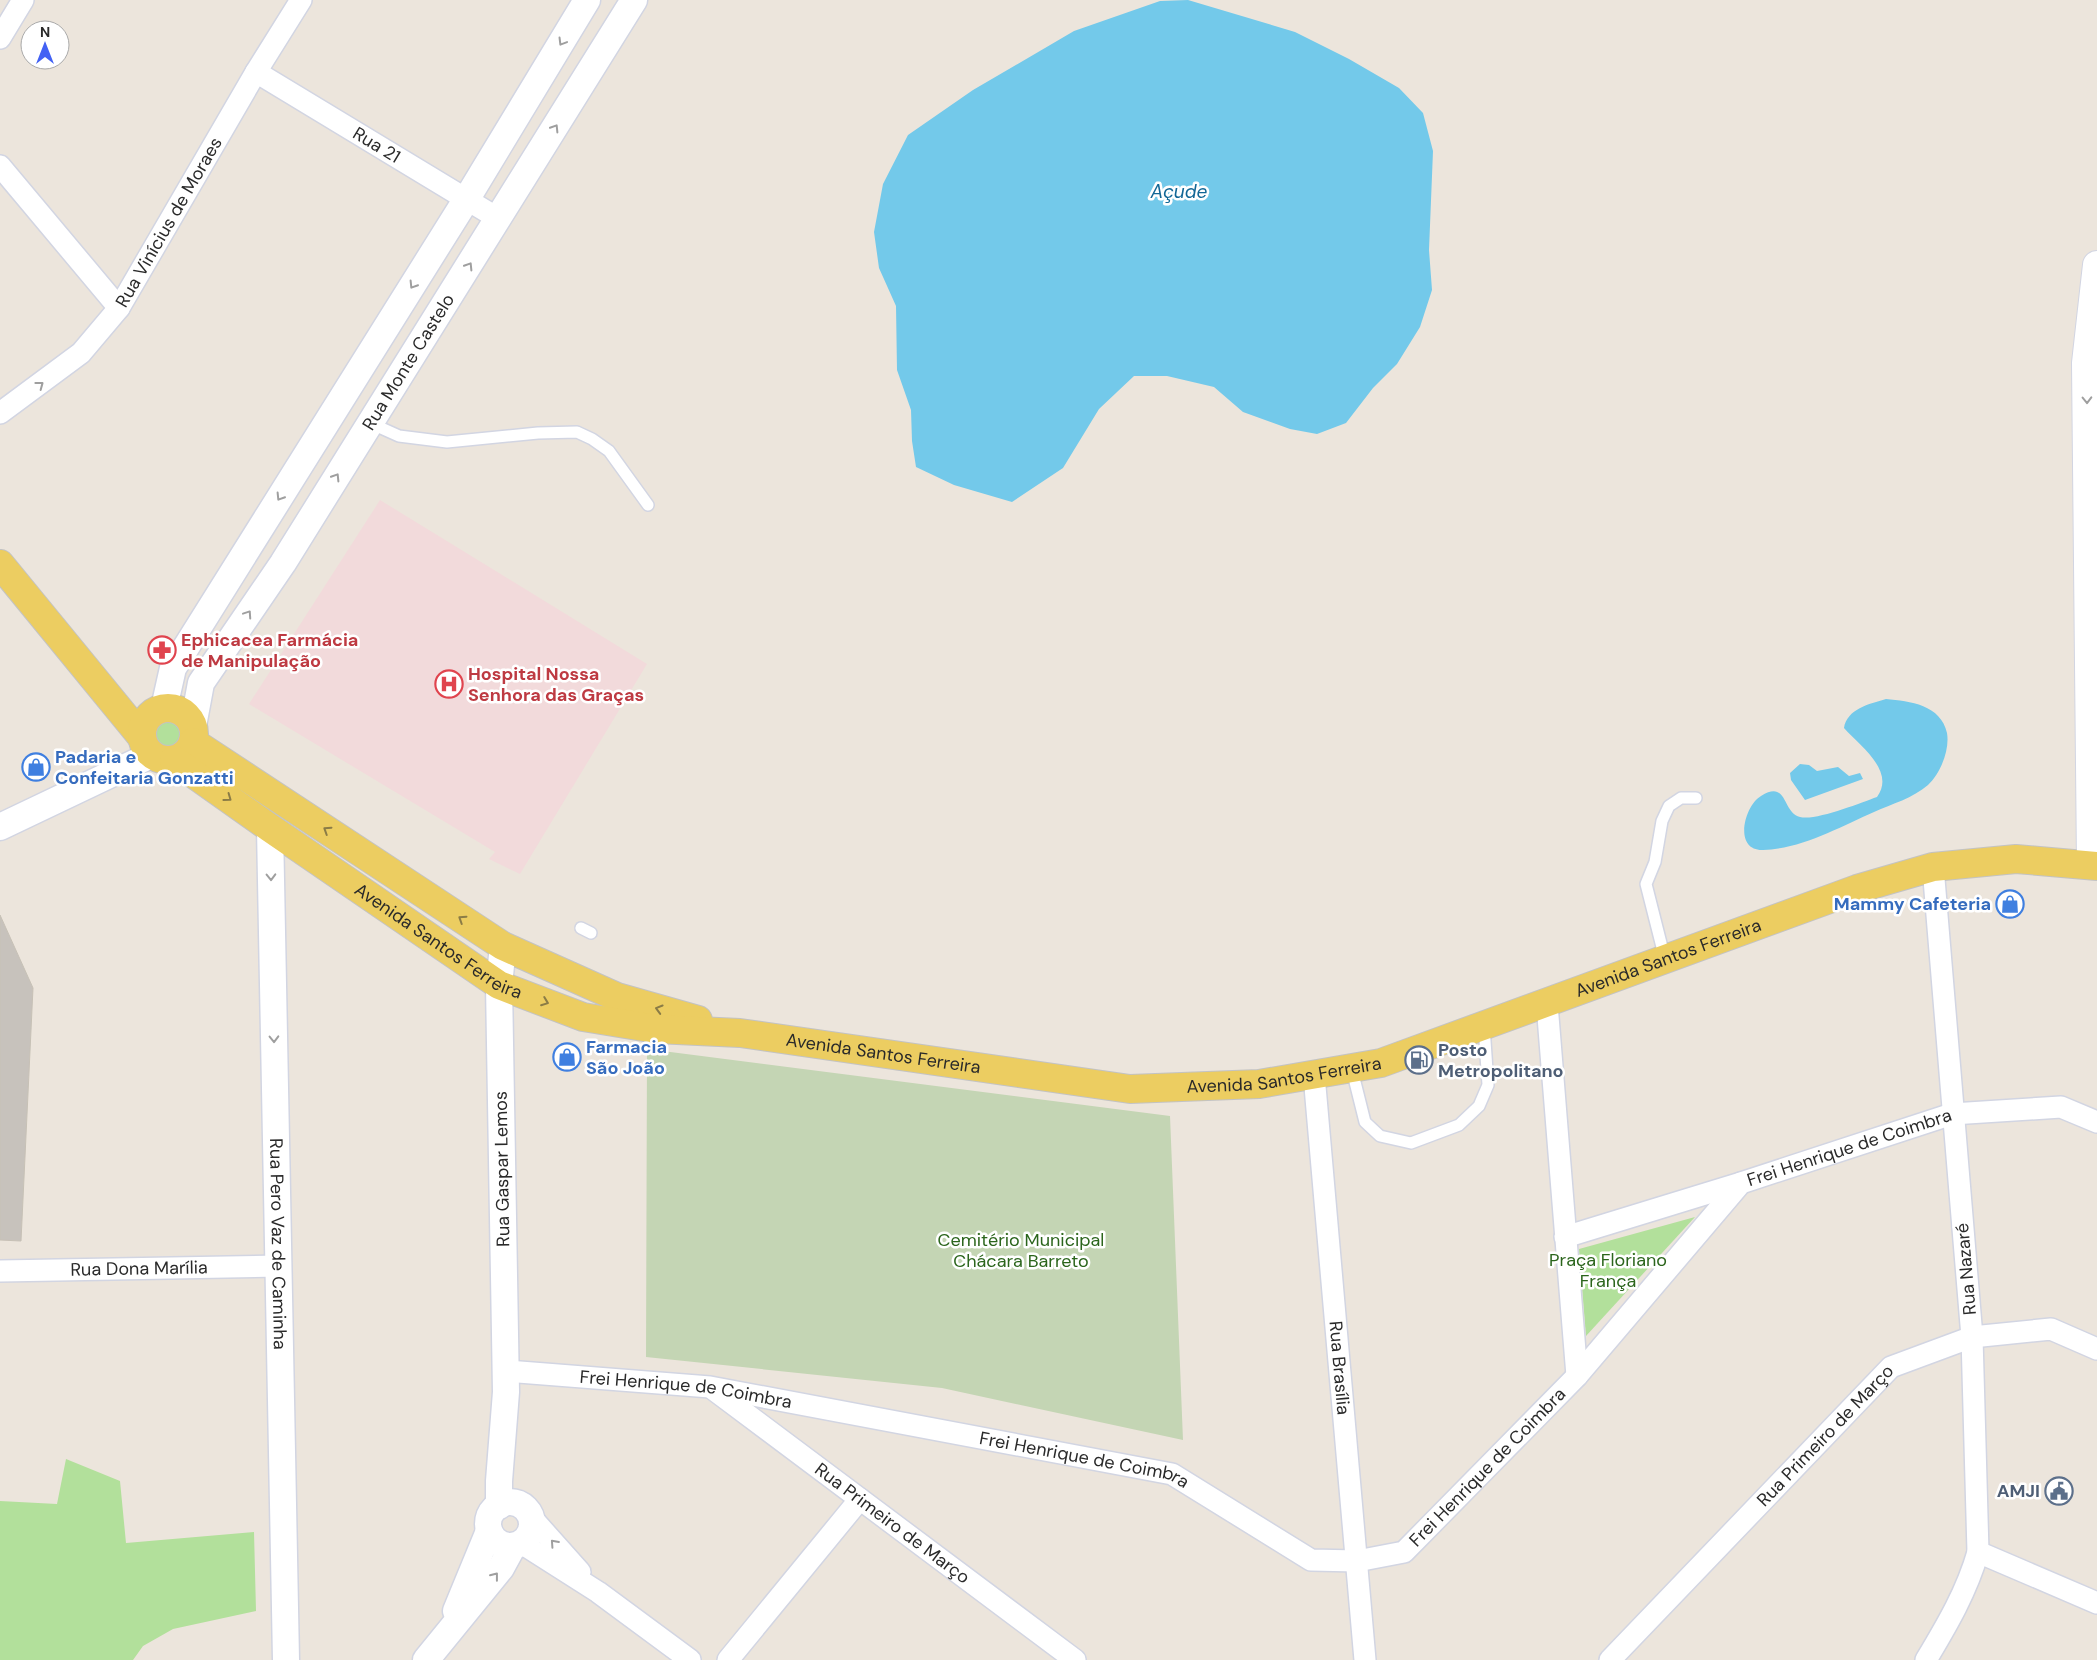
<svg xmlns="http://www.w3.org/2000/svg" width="2097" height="1660" viewBox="0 0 2097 1660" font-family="'DM Sans',sans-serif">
	<rect width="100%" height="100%" fill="#ece5dc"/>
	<path fill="#f2dadb" d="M380,500L647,664L520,874L489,859L495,852L249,704Z"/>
	<g fill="#b2e09b">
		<circle cx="170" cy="735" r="16"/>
		<path d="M1695,1217L1586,1336L1579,1249Z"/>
		<path d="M66,1459L120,1481L126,1543L254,1532L256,1611L173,1629L143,1646L133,1660H0V1501L57,1504Z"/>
	</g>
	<path fill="#c4d5b4" d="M647,1049L1170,1116L1183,1440L942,1388L646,1357Z"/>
	<g fill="#73c9ea">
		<path d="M1188,0L1295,32L1349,59L1399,88L1423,113L1433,151L1429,250L1432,290L1420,327L1397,364L1373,388L1346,423L1317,434L1290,429L1243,412L1214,387L1167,376H1134L1099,409L1063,468L1012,502L954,485L916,467L912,441L911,410L897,370L896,306L879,268L874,232L883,184L908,135L973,90L1074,31L1160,1Z"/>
		<path d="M1886,699C1910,701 1941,705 1947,733C1950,750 1940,774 1928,785C1913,798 1892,804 1874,812C1840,827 1801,849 1763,850C1733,851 1744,806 1761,796C1788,779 1782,813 1800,817C1816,821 1860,803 1877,797C1896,771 1860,746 1844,728C1847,709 1869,704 1886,699Z"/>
		<path d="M1800,764L1809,765L1817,771L1838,767L1849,776L1860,773L1863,779L1805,800L1791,780L1790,773Z"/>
	</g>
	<path fill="#c7c2bc" stroke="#c7c1b6" d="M0,915L33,988L21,1241L0,1240Z"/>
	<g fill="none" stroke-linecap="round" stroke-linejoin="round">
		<g stroke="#d2d5e2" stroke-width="14">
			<g id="service">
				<path d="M370,423L399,436L447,442L538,433L577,432L592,439L609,451L648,505"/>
				<path d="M581,928L591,933"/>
				<path d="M1665,959L1646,884L1655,862L1662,821L1669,806L1681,798H1696"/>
				<path d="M1352,1070L1365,1122L1380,1136L1411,1143L1459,1125L1479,1106L1488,1085L1484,1026"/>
			</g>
		</g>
		<g stroke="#d2d5e2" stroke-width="24">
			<g id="minor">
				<path d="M0,38L23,0"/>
				<path id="s1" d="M256,72L499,219"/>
				<path d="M0,166L119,308"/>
				<path id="s2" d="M0,413L81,353L119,308L256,72L301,0"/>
				<path d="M1547,1004L1577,1376"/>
				<path id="s3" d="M1314,1075L1365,1660"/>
				<path d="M1565,1237L1741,1183"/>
				<path id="s4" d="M0,1271L278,1266"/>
				<path id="s5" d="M506,1371L710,1387L1172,1474L1311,1560L1357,1561L1404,1552L1577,1376L1741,1183L1952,1114L2061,1107L2097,1122"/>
				<path id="s6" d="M713,1389L1075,1660"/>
				<path d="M531,1517L580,1572"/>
				<path d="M521,1543L598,1592L690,1660"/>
				<path d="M1978,1552L2097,1603"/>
				<path d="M728,1660L860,1499"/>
				<path id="s7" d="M1610,1660L1891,1367L1972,1337L2051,1329L2097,1349"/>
				<path d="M1926,1660C1947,1625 1967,1591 1978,1552L1972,1337L1933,867"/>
			</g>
		</g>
		<g stroke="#d2d5e2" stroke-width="29">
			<g id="tertiary">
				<path d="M164,708L173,668L466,200L587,0"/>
				<path id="s8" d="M193,726L201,683L283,563L634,0"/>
				<path d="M0,827L151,755"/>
				<path id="s9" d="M270,828L286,1660"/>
				<circle cx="510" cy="1524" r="22"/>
				<path d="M499,1506V1481L506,1392L499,985L503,946"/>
				<path d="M456,1611L489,1531"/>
				<path d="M426,1660L501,1568L513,1546"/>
			</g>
		</g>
		<g stroke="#d2d5e2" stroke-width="30">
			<path id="secondary" d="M2091,864L2086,363L2097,265"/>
		</g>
		<g stroke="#c3c3c3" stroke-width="30">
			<g id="primary">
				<path d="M0,564L141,736"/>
				<circle cx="168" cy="734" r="26"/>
				<path d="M193,742L503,946L617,997L698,1020"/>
				<path id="s10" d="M174,760L270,828L499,985L583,1017L656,1029L740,1033L1130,1089L1259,1084L1381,1063L1857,889L1933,867L2016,859L2097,866"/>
			</g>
		</g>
		<use href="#service" stroke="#fff" stroke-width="11"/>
		<use href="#minor" stroke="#fff" stroke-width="21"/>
		<use href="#tertiary" stroke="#fff" stroke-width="26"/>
		<use href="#secondary" stroke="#fff" stroke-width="28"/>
		<use href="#primary" stroke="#eccd61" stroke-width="28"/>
	</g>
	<defs><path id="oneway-chevron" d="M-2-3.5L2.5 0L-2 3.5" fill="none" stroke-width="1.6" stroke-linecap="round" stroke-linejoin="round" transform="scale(1.25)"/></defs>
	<g stroke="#9f9f9f">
		<use href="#oneway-chevron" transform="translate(562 42) rotate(121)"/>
		<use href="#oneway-chevron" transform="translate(555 128) rotate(-58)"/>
		<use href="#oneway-chevron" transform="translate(469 266) rotate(-58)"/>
		<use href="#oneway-chevron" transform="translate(413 285) rotate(122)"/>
		<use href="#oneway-chevron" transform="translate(40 385) rotate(-37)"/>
		<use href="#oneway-chevron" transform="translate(2087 400) rotate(89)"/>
		<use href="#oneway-chevron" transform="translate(336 477) rotate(-58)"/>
		<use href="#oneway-chevron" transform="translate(280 497) rotate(122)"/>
		<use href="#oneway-chevron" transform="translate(248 614) rotate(-56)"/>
		<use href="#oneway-chevron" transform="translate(271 877) rotate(89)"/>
		<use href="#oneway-chevron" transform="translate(274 1039) rotate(89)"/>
		<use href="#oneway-chevron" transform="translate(554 1543) rotate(-132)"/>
		<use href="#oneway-chevron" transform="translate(495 1576) rotate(-52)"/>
	</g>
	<g stroke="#8b7c46">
		<use href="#oneway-chevron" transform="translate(228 798) rotate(36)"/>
		<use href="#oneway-chevron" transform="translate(327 830) rotate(-147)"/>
		<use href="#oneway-chevron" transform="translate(462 919) rotate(-147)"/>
		<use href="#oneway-chevron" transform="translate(545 1002) rotate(21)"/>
		<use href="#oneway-chevron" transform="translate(659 1009) rotate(-164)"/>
	</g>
	<defs>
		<g id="pharmacy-ring" transform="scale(1.4375)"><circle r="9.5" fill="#fff" stroke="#e0444e" stroke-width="1.5"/><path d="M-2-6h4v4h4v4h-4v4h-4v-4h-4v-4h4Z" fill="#e0444e"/></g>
		<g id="hospital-ring" transform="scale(1.4375)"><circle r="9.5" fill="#fff" stroke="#e0444e" stroke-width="1.5"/><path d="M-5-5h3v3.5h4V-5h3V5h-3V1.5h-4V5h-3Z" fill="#e0444e"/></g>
		<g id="shop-ring" transform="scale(1.4375)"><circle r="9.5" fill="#fff" stroke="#3f7fe0" stroke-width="1.5"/><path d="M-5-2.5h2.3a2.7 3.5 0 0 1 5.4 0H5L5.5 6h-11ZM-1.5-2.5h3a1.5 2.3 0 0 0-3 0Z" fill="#3f7fe0"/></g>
		<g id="fuel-ring" transform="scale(1.4375)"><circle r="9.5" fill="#fff" stroke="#5c6f8a" stroke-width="1.5"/><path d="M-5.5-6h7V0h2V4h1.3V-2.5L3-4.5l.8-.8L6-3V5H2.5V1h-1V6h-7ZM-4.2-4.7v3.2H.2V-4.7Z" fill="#5c6f8a"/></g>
		<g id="civic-ring" transform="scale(1.4375)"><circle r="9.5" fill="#fff" stroke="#5c6f8a" stroke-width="1.5"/><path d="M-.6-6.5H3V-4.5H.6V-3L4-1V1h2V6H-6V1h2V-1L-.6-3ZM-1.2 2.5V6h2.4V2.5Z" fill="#5c6f8a"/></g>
	</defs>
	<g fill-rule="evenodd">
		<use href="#pharmacy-ring" x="162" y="650"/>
		<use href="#hospital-ring" x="449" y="684"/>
		<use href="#shop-ring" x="36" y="767"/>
		<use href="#shop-ring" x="2010" y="904"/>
		<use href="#shop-ring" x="567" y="1057"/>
		<use href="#fuel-ring" x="1419" y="1060"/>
		<use href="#civic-ring" x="2059" y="1491"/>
	</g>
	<g text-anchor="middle" stroke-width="5" stroke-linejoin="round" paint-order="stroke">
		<g font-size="18" fill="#2a2a2a" stroke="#fff">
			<text dy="6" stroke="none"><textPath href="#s1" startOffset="141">Rua 21</textPath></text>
			<text dy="6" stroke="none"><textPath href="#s2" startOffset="259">Rua Vinícius de Moraes</textPath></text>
			<text dy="6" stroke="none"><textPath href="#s8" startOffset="426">Rua Monte Castelo</textPath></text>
			<text dy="6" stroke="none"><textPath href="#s10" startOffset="321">Avenida Santos Ferreira</textPath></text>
			<text dy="6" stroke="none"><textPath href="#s10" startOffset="1596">Avenida Santos Ferreira</textPath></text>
			<text dy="6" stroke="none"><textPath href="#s10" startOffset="788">Avenida Santos Ferreira</textPath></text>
			<text dy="6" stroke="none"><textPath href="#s10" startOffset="1192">Avenida Santos Ferreira</textPath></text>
			<text dy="6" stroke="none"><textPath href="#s5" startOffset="1546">Frei Henrique de Coimbra</textPath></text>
			<text transform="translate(502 1169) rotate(-91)" y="6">Rua Gaspar Lemos</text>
			<text dy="6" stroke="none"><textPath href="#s9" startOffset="416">Rua Pero Vaz de Caminha</textPath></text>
			<text dy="6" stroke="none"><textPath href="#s4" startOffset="139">Rua Dona Marília</textPath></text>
			<text transform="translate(1966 1269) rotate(-95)" y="6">Rua Nazaré</text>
			<text dy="6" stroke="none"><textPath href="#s3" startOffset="294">Rua Brasília</textPath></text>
			<text dy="6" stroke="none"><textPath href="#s5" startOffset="181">Frei Henrique de Coimbra</textPath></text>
			<text dy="6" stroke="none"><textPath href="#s7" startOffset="311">Rua Primeiro de Março</textPath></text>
			<text dy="6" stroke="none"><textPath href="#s5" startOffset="586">Frei Henrique de Coimbra</textPath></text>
			<text dy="6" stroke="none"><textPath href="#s5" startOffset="1051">Frei Henrique de Coimbra</textPath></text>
			<text dy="6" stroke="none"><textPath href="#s6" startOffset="224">Rua Primeiro de Março</textPath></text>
		</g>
		<g font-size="18" font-weight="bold" fill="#be3a42" stroke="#fff" text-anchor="start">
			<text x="181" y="646">Ephicacea Farmácia<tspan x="181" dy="21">de Manipulação</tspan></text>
			<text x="468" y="680">Hospital Nossa<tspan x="468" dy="21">Senhora das Graças</tspan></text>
		</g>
		<g font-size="18" font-weight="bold" fill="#366cbe" stroke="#fff" text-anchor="start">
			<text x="55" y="763">Padaria e<tspan x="55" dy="21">Confeitaria Gonzatti</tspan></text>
			<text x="1991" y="910" text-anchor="end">Mammy Cafeteria</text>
			<text x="586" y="1053">Farmacia<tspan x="586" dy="21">São João</tspan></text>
		</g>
		<g font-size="18" font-weight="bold" fill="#4e5e75" stroke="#fff" text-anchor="start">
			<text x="1438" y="1056">Posto<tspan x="1438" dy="21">Metropolitano</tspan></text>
			<text x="2040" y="1497" text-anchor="end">AMJI</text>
		</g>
		<g font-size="18" fill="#2b651c" stroke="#fff">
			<text x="1021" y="1246">Cemitério Municipal<tspan x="1021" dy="21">Chácara Barreto</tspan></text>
			<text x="1608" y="1266">Praça Floriano<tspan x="1608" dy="21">França</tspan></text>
		</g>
		<g font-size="19" font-style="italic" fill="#126796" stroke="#fff">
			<text x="1179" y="198">Açude</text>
		</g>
	</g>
	<g transform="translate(45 45)"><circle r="24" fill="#ffffff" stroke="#aaaaaa"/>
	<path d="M0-4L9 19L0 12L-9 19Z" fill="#4261f4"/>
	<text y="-8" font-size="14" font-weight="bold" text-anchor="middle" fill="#2a2a2a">N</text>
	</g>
</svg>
